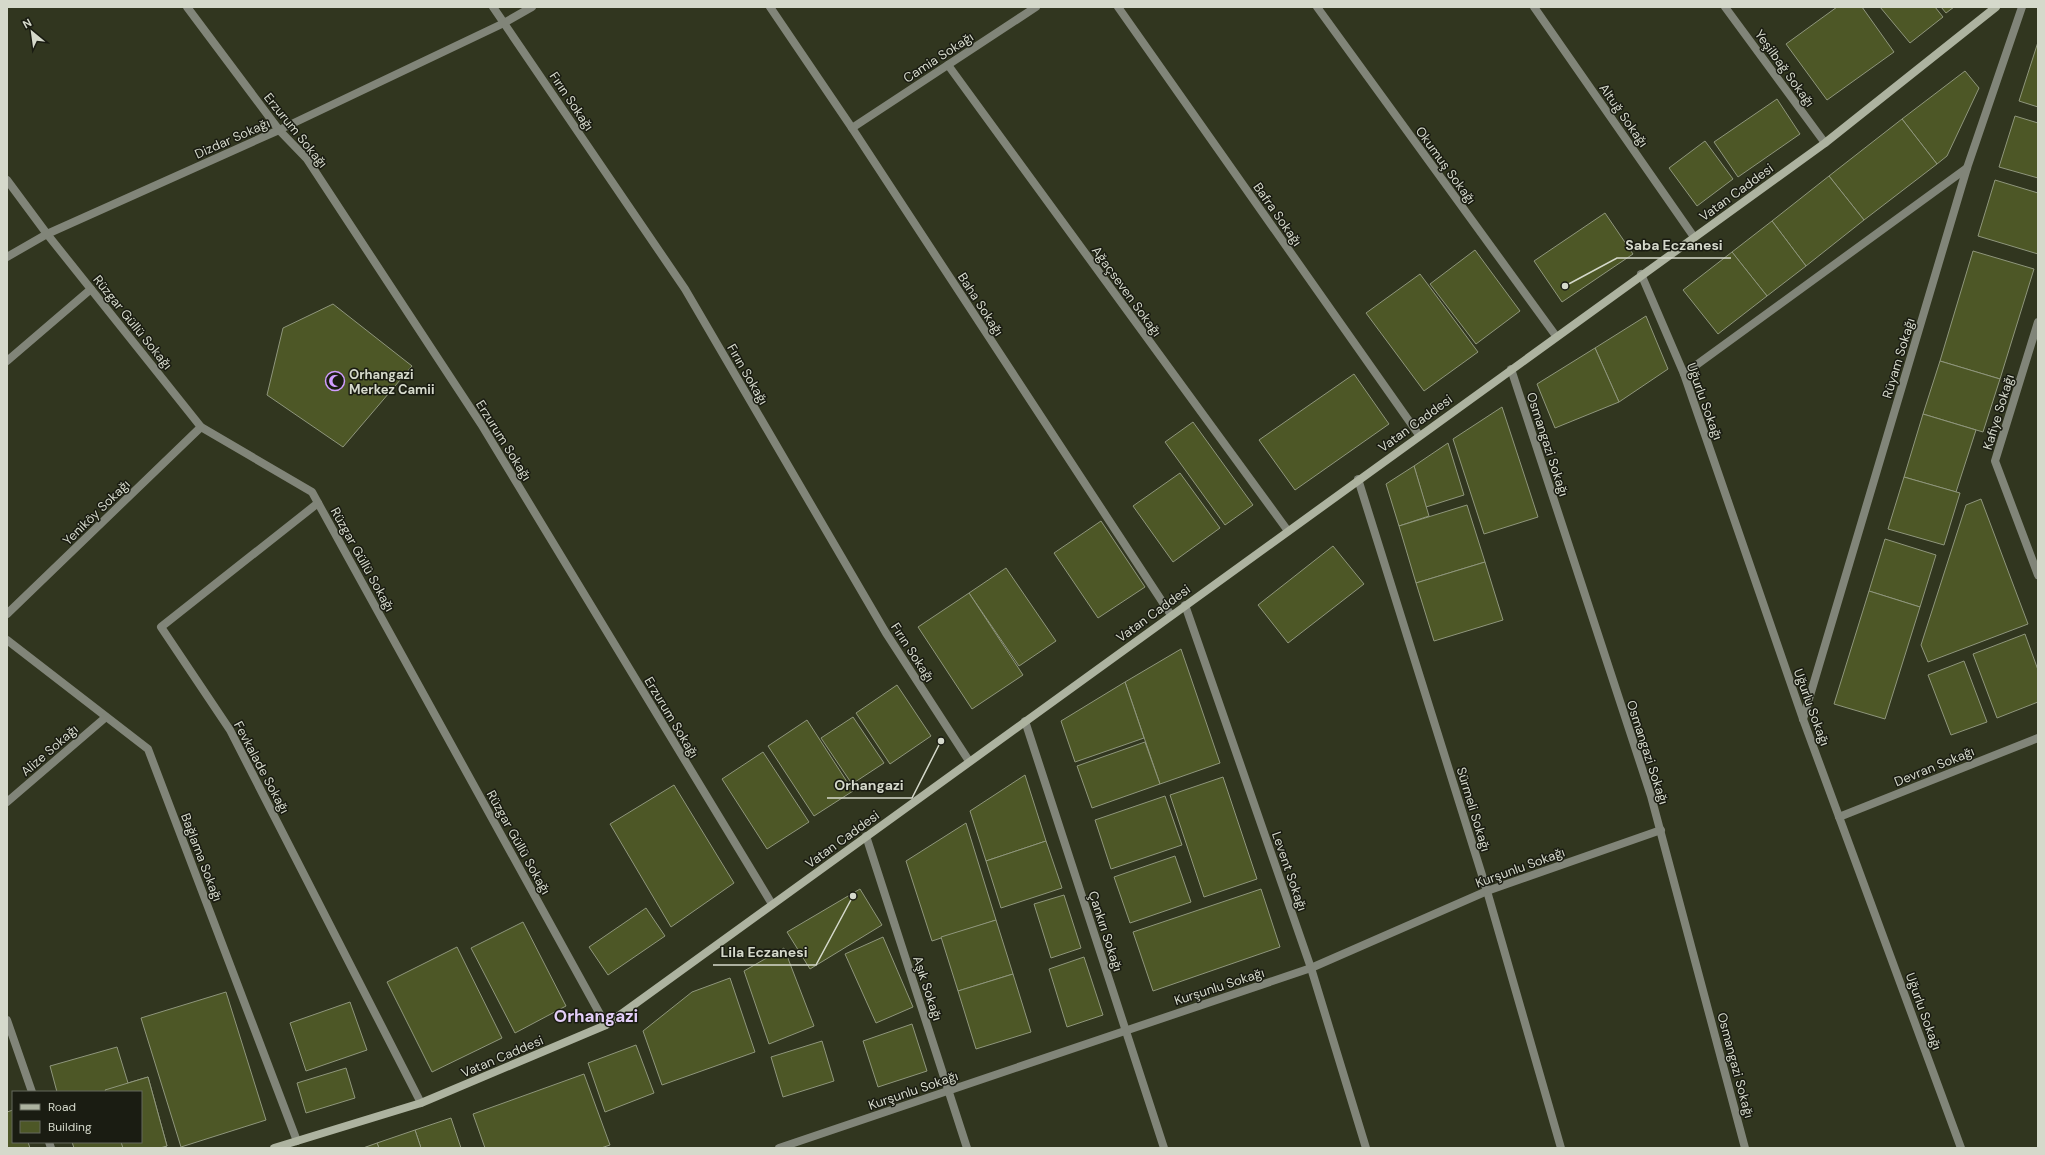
<svg xmlns="http://www.w3.org/2000/svg" width="2045" height="1155" viewBox="0 0 2045 1155" font-family="'DM Sans',sans-serif">
	<rect width="100%" height="100%" fill="#31361f"/>
	<g fill="#4d5726" stroke="#8f967c">
		<path d="M1837,7H1862L1894,52L1827,100L1786,44Z"/>
		<path d="M1880,7H1935L1943,17L1910,43Z"/>
		<path d="M1941,7H1954L1946,13Z"/>
		<path d="M2038,42V107L2019,101Z"/>
		<path d="M1965,71L1979,88L1947,156L1937,164L1902,119Z"/>
		<path d="M1777,99L1800,134L1738,177L1714,142Z"/>
		<path d="M2015,116L2038,123V178L1999,167Z"/>
		<path d="M1902,119L1937,164L1864,220L1829,176Z"/>
		<path d="M1705,141L1733,179L1697,206L1669,168Z"/>
		<path d="M1829,176L1864,220L1806,266L1772,221Z"/>
		<path d="M1995,180L2038,193V254L1978,236Z"/>
		<path d="M1605,213L1633,254L1562,302L1534,261Z"/>
		<path d="M1772,221L1806,266L1767,296L1732,252Z"/>
		<path d="M1475,250L1520,311L1476,344L1430,284Z"/>
		<path d="M1973,251L2034,269L2000,379L1940,361Z"/>
		<path d="M1732,252L1767,296L1718,334L1683,290Z"/>
		<path d="M1420,274L1478,352L1424,391L1366,313Z"/>
		<path d="M333,304L412,366L343,447L267,395L283,328Z"/>
		<path d="M1646,316L1668,369L1619,402L1595,348Z"/>
		<path d="M1595,348L1619,402L1555,428L1537,384Z"/>
		<path d="M1940,361L2000,379L1983,432L1923,414Z"/>
		<path d="M1354,374L1389,424L1295,490L1259,440Z"/>
		<path d="M1502,407L1538,517L1484,534L1453,439Z"/>
		<path d="M1923,414L1976,430L1956,492L1904,477Z"/>
		<path d="M1193,422L1253,505L1225,525L1165,442Z"/>
		<path d="M1448,443L1464,495L1426,507L1414,466Z"/>
		<path d="M1414,466L1429,516L1399,526L1386,484Z"/>
		<path d="M1180,473L1220,528L1173,562L1133,506Z"/>
		<path d="M1904,477L1960,493L1944,545L1888,529Z"/>
		<path d="M1981,499L2028,624L1928,662L1921,645L1966,505Z"/>
		<path d="M1467,505L1485,562L1416,583L1399,526Z"/>
		<path d="M1101,521L1145,587L1098,618L1054,553Z"/>
		<path d="M1885,539L1936,555L1920,607L1869,591Z"/>
		<path d="M1333,546L1364,584L1288,643L1258,605Z"/>
		<path d="M1485,562L1503,620L1434,641L1416,583Z"/>
		<path d="M1006,568L1056,641L1019,666L969,593Z"/>
		<path d="M1869,591L1920,607L1885,719L1834,704Z"/>
		<path d="M969,593L1023,675L972,709L918,627Z"/>
		<path d="M2025,634L2038,670V702L1997,718L1973,654Z"/>
		<path d="M1181,649L1220,763L1160,784L1125,682Z"/>
		<path d="M1964,661L1987,722L1951,735L1928,675Z"/>
		<path d="M1125,682L1144,738L1075,762L1061,721Z"/>
		<path d="M897,685L931,736L890,764L856,713Z"/>
		<path d="M853,717L884,763L852,784L821,738Z"/>
		<path d="M807,720L853,791L814,816L768,746Z"/>
		<path d="M1145,742L1160,784L1092,808L1077,766Z"/>
		<path d="M763,752L809,822L767,849L722,779Z"/>
		<path d="M1025,775L1046,841L986,861L970,811Z"/>
		<path d="M1223,777L1257,879L1204,897L1170,795Z"/>
		<path d="M674,785L734,883L671,927L610,824Z"/>
		<path d="M1165,796L1182,845L1111,869L1095,820Z"/>
		<path d="M966,823L996,920L932,941L906,861Z"/>
		<path d="M1046,841L1062,888L1001,908L986,861Z"/>
		<path d="M1175,856L1191,902L1130,923L1114,877Z"/>
		<path d="M860,889L882,925L810,969L787,932Z"/>
		<path d="M1261,889L1280,947L1153,991L1133,932Z"/>
		<path d="M1064,895L1081,948L1051,958L1034,904Z"/>
		<path d="M646,908L665,936L608,975L589,947Z"/>
		<path d="M996,920L1013,974L958,991L941,937Z"/>
		<path d="M523,922L566,1006L515,1033L471,948Z"/>
		<path d="M883,937L913,1007L876,1023L845,954Z"/>
		<path d="M457,947L502,1038L432,1072L387,982Z"/>
		<path d="M784,948L814,1026L769,1044L744,971Z"/>
		<path d="M1084,957L1103,1015L1067,1027L1049,969Z"/>
		<path d="M1013,974L1031,1032L976,1049L958,991Z"/>
		<path d="M730,978L755,1052L662,1085L643,1031L692,992Z"/>
		<path d="M226,992L266,1120L181,1147L141,1018Z"/>
		<path d="M350,1002L367,1050L306,1071L290,1023Z"/>
		<path d="M912,1024L927,1071L878,1087L863,1041Z"/>
		<path d="M822,1041L834,1081L783,1097L771,1057Z"/>
		<path d="M636,1045L654,1093L605,1112L588,1063Z"/>
		<path d="M117,1047L128,1083L148,1077L167,1146L160,1148H74L72,1142H141V1092H57L50,1066Z"/>
		<path d="M346,1068L355,1098L306,1113L297,1083Z"/>
		<path d="M584,1074L610,1145L601,1148H485L473,1114Z"/>
		<path d="M148,1077L167,1146L160,1148H123L121,1142H141V1092H106L105,1090Z"/>
		<path d="M13,1110V1142H28L30,1148H7V1112Z"/>
		<path d="M451,1118L461,1148H421L415,1130Z"/>
		<path d="M415,1130L421,1148H379L377,1143Z"/>
		<path d="M377,1143L379,1148H363Z"/>
	</g>
	<g fill="none" stroke-linecap="round" stroke-linejoin="round">
		<g stroke="#818579" stroke-width="8">
			<path d="M187,7L279,130L307,159L481,424L772,904"/>
			<path d="M493,7L685,289L886,633L969,761"/>
			<path d="M770,7L852,128L1171,615"/>
			<path d="M1118,7L1419,435"/>
			<path d="M1317,7L1556,336"/>
			<path d="M1534,7L1694,237"/>
			<path d="M1725,7L1825,143"/>
			<path d="M948,65L1288,531"/>
			<path d="M852,128L1036,7"/>
			<path d="M7,180L47,234L201,427L312,492L606,1025"/>
			<path d="M7,257L47,234L279,130L504,23L532,7"/>
			<path d="M1641,274L1684,374L1803,719L1961,1148"/>
			<path d="M2038,322L1995,461L2038,575"/>
			<path d="M7,361L91,289"/>
			<path d="M1511,369L1651,796L1745,1148"/>
			<path d="M1684,374L1967,168"/>
			<path d="M1358,479L1487,891L1561,1148"/>
			<path d="M318,503L161,627L230,730L421,1103"/>
			<path d="M1185,605L1311,968L1366,1148"/>
			<path d="M7,614L201,427"/>
			<path d="M7,640L148,749L297,1141"/>
			<path d="M1803,719L1967,168L2022,7"/>
			<path d="M1025,721L1164,1148"/>
			<path d="M7,802L106,717"/>
			<path d="M1839,817L2038,738"/>
			<path d="M866,836L967,1148"/>
			<path d="M7,1020L32,1092"/>
			<path d="M49,1142L51,1148"/>
			<path d="M779,1148L1311,968L1487,891L1661,830"/>
		</g>
		<path stroke="#adb3a0" stroke-width="8" d="M274,1148L421,1103L606,1025L1825,143L1996,7"/>
	</g>
	<defs>
		<g id="mosque-ring" transform="scale(1)"><circle r="9.5" fill="#1a1c12" stroke="#d09dff" stroke-width="1.5"/><path d="M3.5-4.9A6 6 0 1 0 3.5 4.9A5 5 0 1 1 3.5-4.9Z" fill="#d09dff"/></g>
	</defs>
	<g fill-rule="evenodd">
		<use href="#mosque-ring" x="335" y="381"/>
	</g>
	<g text-anchor="middle" stroke-width="3" stroke-linejoin="round" paint-order="stroke">
		<g font-size="13" fill="#d5d9cb" stroke="#1a1c12">
			<text transform="translate(938 57) rotate(-33)" y="5">Camia Sokağı</text>
			<text transform="translate(1785 68) rotate(54)" y="5">Yeşilbağ Sokağı</text>
			<text transform="translate(572 101) rotate(56)" y="5">Fırın Sokağı</text>
			<text transform="translate(1624 115) rotate(55)" y="5">Altuğ Sokağı</text>
			<text transform="translate(296 130) rotate(51)" y="5">Erzurum Sokağı</text>
			<text transform="translate(232 138) rotate(-24)" y="5">Dizdar Sokağı</text>
			<text transform="translate(1446 165) rotate(54)" y="5">Okumuş Sokağı</text>
			<text transform="translate(1736 192) rotate(-36)" y="5">Vatan Caddesi</text>
			<text transform="translate(1278 214) rotate(55)" y="5">Bafra Sokağı</text>
			<text transform="translate(1127 291) rotate(54)" y="5">Ağaçseven Sokağı</text>
			<text transform="translate(981 304) rotate(57)" y="5">Baha Sokağı</text>
			<text transform="translate(133 322) rotate(51)" y="5">Rüzgar Güllü Sokağı</text>
			<text transform="translate(1898 358) rotate(-73)" y="5">Rüyam Sokağı</text>
			<text transform="translate(748 374) rotate(60)" y="5">Fırın Sokağı</text>
			<text transform="translate(1705 401) rotate(70)" y="5">Uğurlu Sokağı</text>
			<text transform="translate(1998 412) rotate(-73)" y="5">Kafiye Sokağı</text>
			<text transform="translate(1415 423) rotate(-36)" y="5">Vatan Caddesi</text>
			<text transform="translate(504 440) rotate(58)" y="5">Erzurum Sokağı</text>
			<text transform="translate(1548 444) rotate(72)" y="5">Osmangazi Sokağı</text>
			<text transform="translate(96 512) rotate(-44)" y="5">Yeniköy Sokağı</text>
			<text transform="translate(363 559) rotate(61)" y="5">Rüzgar Güllü Sokağı</text>
			<text transform="translate(1153 613) rotate(-36)" y="5">Vatan Caddesi</text>
			<text transform="translate(913 652) rotate(57)" y="5">Fırın Sokağı</text>
			<text transform="translate(1812 707) rotate(70)" y="5">Uğurlu Sokağı</text>
			<text transform="translate(672 717) rotate(59)" y="5">Erzurum Sokağı</text>
			<text transform="translate(49 750) rotate(-41)" y="5">Alize Sokağı</text>
			<text transform="translate(1648 752) rotate(72)" y="5">Osmangazi Sokağı</text>
			<text transform="translate(1934 766) rotate(-22)" y="5">Devran Sokağı</text>
			<text transform="translate(262 767) rotate(62)" y="5">Fevkalade Sokağı</text>
			<text transform="translate(1474 809) rotate(73)" y="5">Sürmeli Sokağı</text>
			<text transform="translate(842 839) rotate(-36)" y="5">Vatan Caddesi</text>
			<text transform="translate(519 842) rotate(61)" y="5">Rüzgar Güllü Sokağı</text>
			<text transform="translate(202 857) rotate(69)" y="5">Bağlama Sokağı</text>
			<text transform="translate(1520 867) rotate(-20)" y="5">Kurşunlu Sokağı</text>
			<text transform="translate(1290 871) rotate(71)" y="5">Levent Sokağı</text>
			<text transform="translate(1106 931) rotate(72)" y="5">Çankırı Sokağı</text>
			<text transform="translate(1219 986) rotate(-18)" y="5">Kurşunlu Sokağı</text>
			<text transform="translate(928 988) rotate(72)" y="5">Aşık Sokağı</text>
			<text transform="translate(1924 1011) rotate(70)" y="5">Uğurlu Sokağı</text>
			<text transform="translate(502 1056) rotate(-23)" y="5">Vatan Caddesi</text>
			<text transform="translate(1736 1065) rotate(75)" y="5">Osmangazi Sokağı</text>
			<text transform="translate(913 1090) rotate(-19)" y="5">Kurşunlu Sokağı</text>
		</g>
		<g font-size="13" font-weight="bold" fill="#d5d9cb" stroke="#1a1c12" text-anchor="start">
			<text x="349" y="379">Orhangazi<tspan x="349" dy="15">Merkez Camii</tspan></text>
		</g>
		<g font-size="17" font-weight="bold" fill="#e3cef8" stroke="#1a1c12">
			<text x="596" y="1022">Orhangazi</text>
		</g>
	</g>
	<path fill="none" stroke="#d5d9cb" stroke-width="1.5" d="M1565 286L1617 258H1731M941 741L912 798H827M853 896L816 965H713"/>
	<g fill="#d5d9cb" stroke="#1a1c12" stroke-width="1.5">
		<circle cx="1565" cy="286" r="4"/>
		<circle cx="941" cy="741" r="4"/>
		<circle cx="853" cy="896" r="4"/>
	</g>
	<g font-size="14" text-anchor="middle" font-weight="bold" fill="#d5d9cb" stroke="#1a1c12" stroke-width="3" stroke-linejoin="round" paint-order="stroke">
		<text x="1674" y="250">Saba Eczanesi</text>
		<text x="869" y="790">Orhangazi</text>
		<text x="764" y="957">Lila Eczanesi</text>
	</g>
	<rect width="2045" height="1155" fill="none" stroke="#d5d9cb" stroke-width="16"/>
	<rect x="12" y="1091" width="130" height="52" fill="#1a1c12" stroke="#65685c"/>
	<rect x="20" y="1104" width="20" height="6" fill="#adb3a0" stroke="#65685c"/>
	<text x="48" y="1111" font-size="12" fill="#d5d9cb">Road</text>
	<rect x="20" y="1121" width="20" height="12" fill="#4d5726" stroke="#65685c"/>
	<text x="48" y="1131" font-size="12" fill="#d5d9cb">Building</text>
	<g transform="translate(32 32) rotate(331)" stroke="#1a1c12" stroke-width="3" paint-order="stroke">
	<path d="M0-3L7 15L0 10L-7 15Z" fill="#d5d9cb"/>
	<text y="-6" font-size="11" font-weight="bold" text-anchor="middle" fill="#d5d9cb">N</text>
	</g>
</svg>
